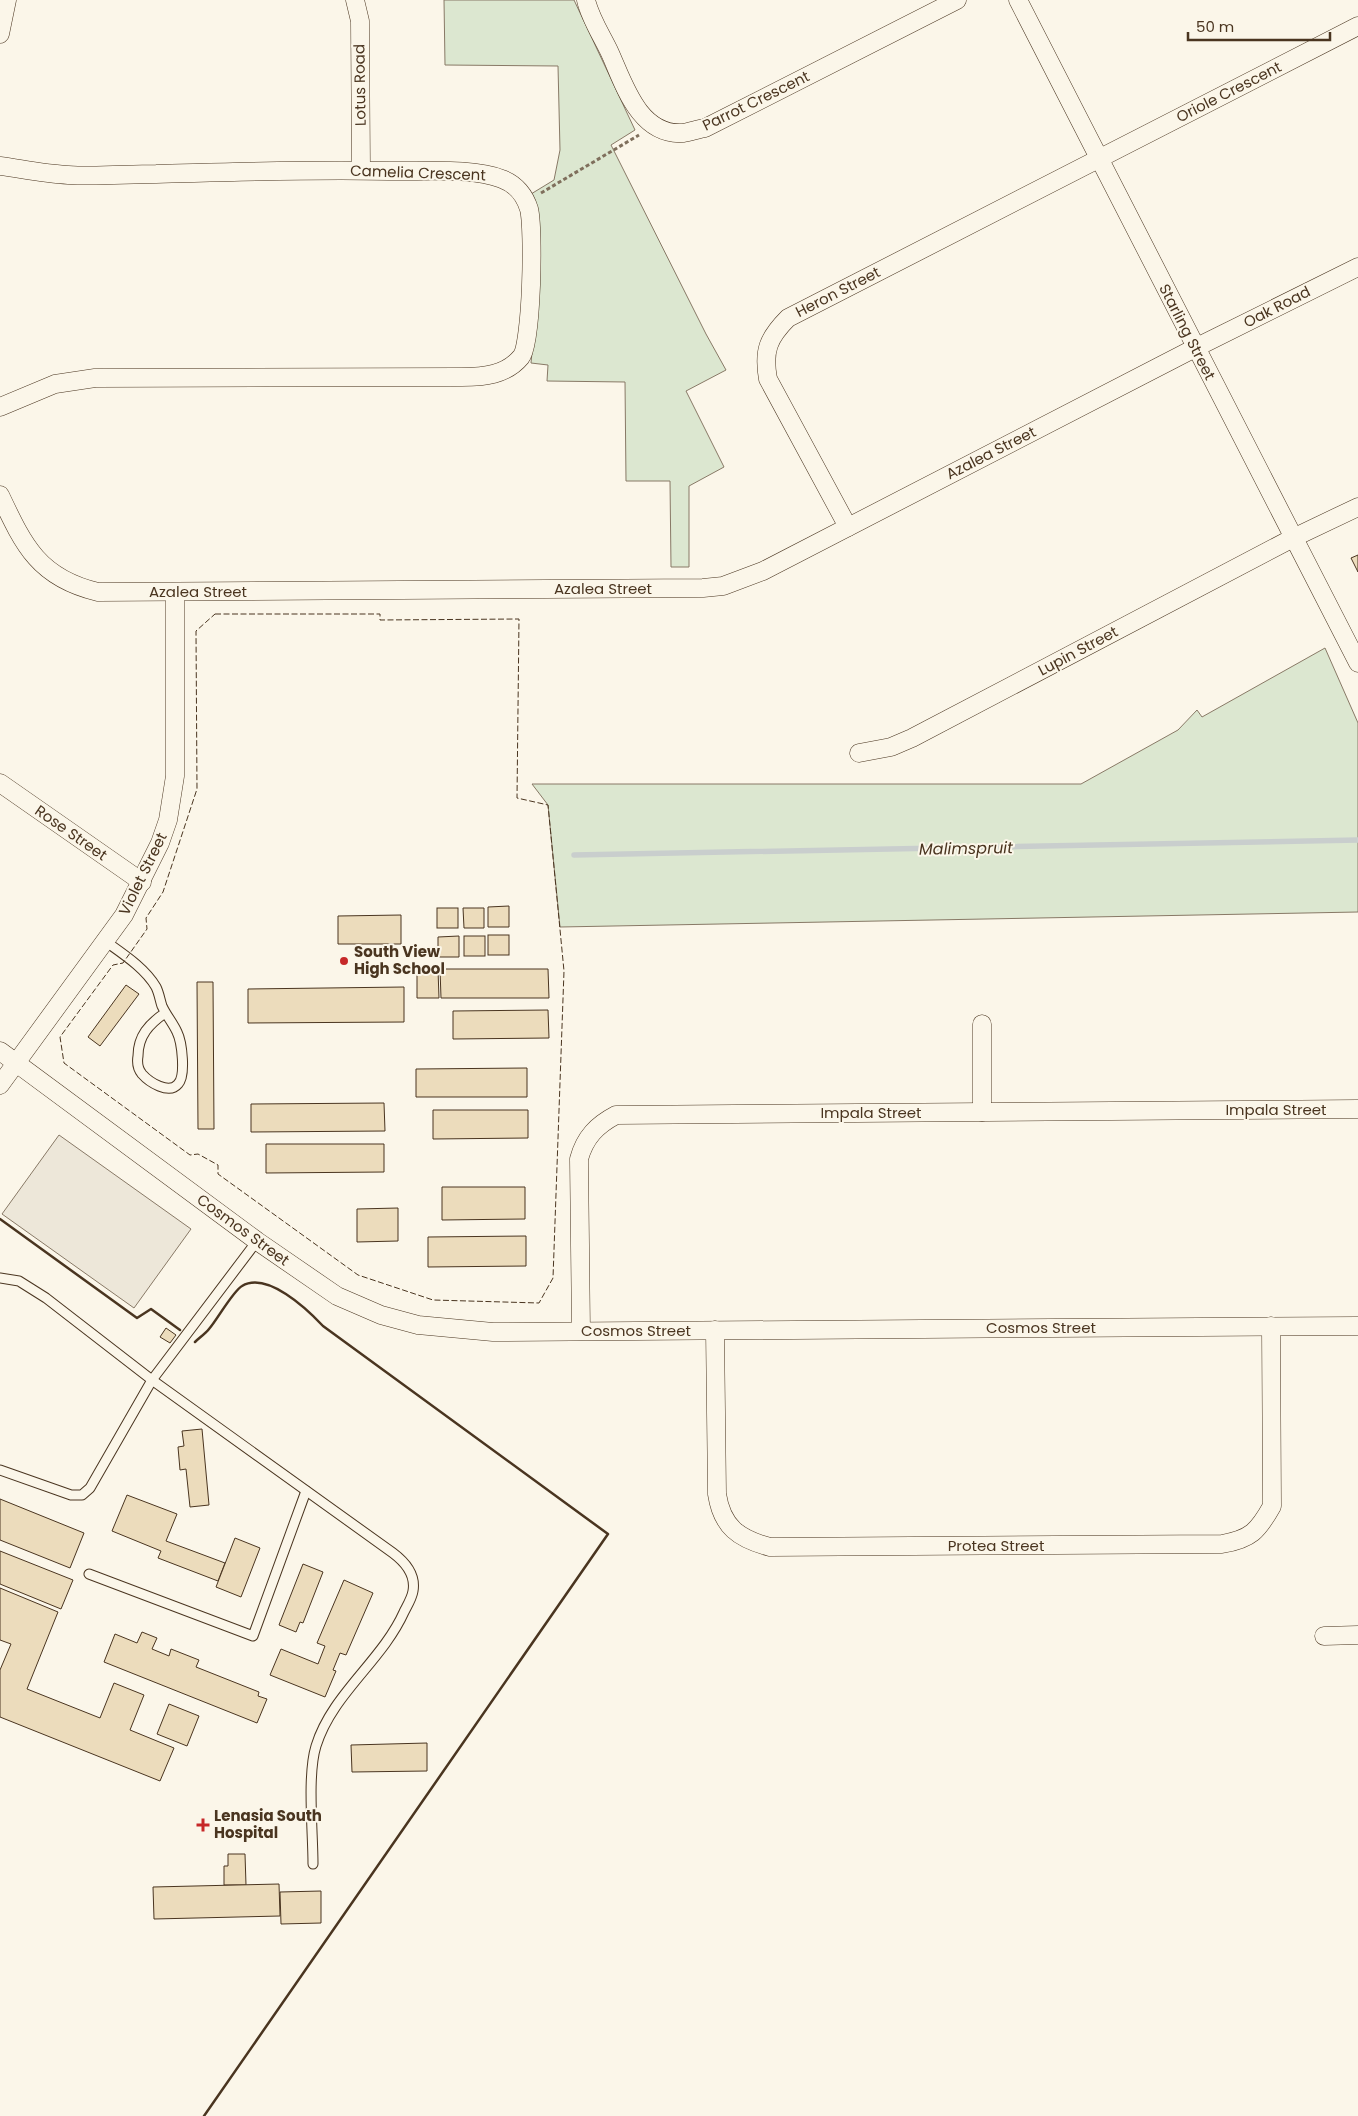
<svg xmlns="http://www.w3.org/2000/svg" width="1358" height="2116" viewBox="0 0 1358 2116" font-family="Poppins,sans-serif">
	<rect width="100%" height="100%" fill="#fbf6e9"/>
	<g fill="#dce7d0" stroke="#887966">
		<path d="M444,0H574L635,130L611,145L706,334L726,370L686,391L724,467L689,486V567H671L670,481H626L625,382L547,381L548,365L531,363L536,309L531,194L554,180L560,150L558,66L445,65Z"/>
		<path d="M1325,648L1358,723V912L560,927L548,805L532,784H1081L1178,730L1197,710L1202,717Z"/>
	</g>
	<path fill="#ede7d9" stroke="#887966" d="M59,1135L191,1229L134,1308L2,1214Z"/>
	<g fill="none" stroke-linecap="round" stroke-linejoin="round">
		<path stroke="#c9cecd" stroke-width="5.5" d="M574,855L1358,840"/>
	</g>
	<g fill="#ecdcbc" stroke="#4a3520">
		<path d="M1358,555V572L1351,558Z"/>
		<path d="M509,906V927H488V907Z"/>
		<rect x="437" y="908" width="21" height="20"/>
		<path d="M463,908H484V928H464Z"/>
		<path d="M401,915V944H338V916Z"/>
		<rect x="488" y="935" width="21" height="20"/>
		<path d="M459,936V957H438V937Z"/>
		<rect x="464" y="936" width="21" height="20"/>
		<path d="M440,969H548L549,998H441Z"/>
		<path d="M417,970H438L439,998H417Z"/>
		<path d="M197,982H213L214,1129H198Z"/>
		<path d="M126,985L139,994L100,1046L88,1037Z"/>
		<path d="M404,987V1022L248,1023V989Z"/>
		<path d="M548,1010L549,1038L453,1039V1011Z"/>
		<path d="M527,1068V1097H416V1069Z"/>
		<path d="M384,1103L385,1131L251,1132V1104Z"/>
		<path d="M433,1110H528V1138L433,1139Z"/>
		<path d="M266,1144H384V1172L266,1173Z"/>
		<path d="M442,1187H525V1219L442,1220Z"/>
		<path d="M398,1208V1241L357,1242V1209Z"/>
		<path d="M526,1236V1266L428,1267V1237Z"/>
		<path d="M166,1328L176,1335L170,1343L160,1337Z"/>
		<path d="M202,1429L209,1505L190,1507L186,1469L180,1470L178,1447L184,1446L182,1431Z"/>
		<path d="M127,1495L177,1514L166,1541L225,1563L218,1581L158,1558L161,1551L112,1531Z"/>
		<path d="M0,1499L84,1533L70,1568L0,1540Z"/>
		<path d="M235,1538L260,1548L241,1597L216,1587Z"/>
		<path d="M0,1551L73,1580L61,1609L0,1584Z"/>
		<path d="M303,1564L323,1572L303,1623L300,1622L296,1632L279,1625Z"/>
		<path d="M344,1580L373,1593L346,1655L340,1653L333,1670L336,1671L325,1697L270,1675L281,1649L318,1664L325,1646L317,1643Z"/>
		<path d="M0,1588L58,1612L27,1689L100,1718L114,1683L144,1695L130,1730L174,1748L160,1781L0,1717V1670L11,1644L0,1640Z"/>
		<path d="M142,1632L157,1638L152,1649L169,1656L171,1649L199,1660L196,1667L259,1692L258,1696L267,1699L257,1723L104,1662L115,1634L137,1643Z"/>
		<path d="M169,1704L199,1716L187,1746L157,1734Z"/>
		<path d="M427,1743V1771L352,1772L351,1745Z"/>
		<path d="M228,1854H245L246,1885H224V1866H228Z"/>
		<path d="M279,1884L280,1916L154,1919L153,1887Z"/>
		<path d="M321,1891V1923L281,1924L280,1892Z"/>
	</g>
	<g fill="none" stroke-linecap="round" stroke-linejoin="round">
		<g stroke="#4a3520" stroke-width="11">
			<g id="lane">
				<path d="M105,941C123,954 145,968 156,987C159,993 160,1000 162,1006C166,1015 173,1023 177,1032C182,1042 186,1076 178,1084C169,1095 149,1082 142,1074C137,1068 137,1062 138,1056C138,1036 149,1024 165,1013"/>
				<path d="M0,1278L19,1281L46,1298L152,1380L393,1553C405,1562 416,1574 413,1591C412,1598 407,1606 404,1612C382,1661 332,1694 316,1746C307,1775 313,1832 313,1864"/>
				<path d="M0,1470L71,1495H82L90,1488L152,1380L257,1241"/>
				<path d="M89,1574L253,1636L306,1491"/>
			</g>
		</g>
		<g stroke="#4a3520" stroke-width="19">
			<g id="street">
				<path d="M355,0L360,21L361,170"/>
				<path d="M586,0C590,18 602,36 610,53C624,84 639,136 683,133C690,132 698,129 705,128L957,0"/>
				<path d="M1018,0L1358,663"/>
				<path d="M0,34L7,0"/>
				<path d="M0,166C22,169 45,174 68,175C97,177 127,174 156,174C233,172 311,169 389,171C421,172 473,167 502,179C516,184 525,196 529,209C534,228 532,344 521,357C506,375 484,377 462,377L95,378L55,384L0,407"/>
				<path d="M0,495C24,546 39,578 98,592L703,588L723,586L763,571L1195,348L1358,267"/>
				<path d="M848,527L768,379C763,351 768,338 788,318L1358,26"/>
				<path d="M859,753L891,747L912,738L1293,538L1358,507"/>
				<path d="M0,783L142,882"/>
				<path d="M0,1051L257,1241L337,1296L381,1315L418,1325L493,1332L1358,1326"/>
				<path d="M0,1085L124,915L160,843L168,820L175,776V593"/>
				<path d="M982,1112V1024"/>
				<path d="M715,1330L717,1494C722,1527 739,1539 770,1547L1222,1544C1251,1539 1258,1531 1272,1506L1271,1326"/>
				<path d="M581,1331L579,1159C585,1137 597,1125 616,1115L1358,1109"/>
				<path d="M1324,1636L1358,1635"/>
			</g>
		</g>
		<path stroke="#7f6f5c" stroke-width="3" stroke-dasharray="4 2.5" stroke-linecap="butt" d="M541,193L639,135"/>
		<use href="#lane" stroke="#fbf6e9" stroke-width="9"/>
		<use href="#street" stroke="#fbf6e9" stroke-width="18"/>
		<path stroke="#4a3520" stroke-width="1" stroke-dasharray="6 2.5" stroke-linecap="butt" d="M215,614H380V620L519,619L517,798L548,805L564,971L553,1278L539,1303L433,1300L358,1275L218,1174V1165L198,1154L190,1155L64,1063L60,1037L113,965L123,963L147,929L146,918L163,892L197,789L196,631Z"/>
		<g stroke="#4a3520" stroke-width="2.5">
			<path d="M0,1219L137,1318L151,1309L180,1330"/>
			<path d="M195,1342C199,1338 205,1334 209,1329C217,1320 233,1291 242,1286C267,1271 307,1309 323,1326L608,1534L204,2116"/>
		</g>
	</g>
	<g fill="#c62828" stroke="#fbf6e9" stroke-width="2">
		<circle cx="344" cy="961" r="5"/>
		<path d="M200.5 1817.5h5v5h5v5h-5v5h-5v-5h-5v-5h5z"/>
	</g>
	<g text-anchor="middle" stroke-width="4" stroke-linejoin="round" paint-order="stroke">
		<g font-size="15" fill="#4a3520" stroke="#fbf6e9">
			<text transform="translate(360 85) rotate(-91)" y="5">Lotus Road</text>
			<text transform="translate(1229 92) rotate(-27)" y="5">Oriole Crescent</text>
			<text transform="translate(756 101) rotate(-26)" y="5">Parrot Crescent</text>
			<text transform="translate(418 173) rotate(2)" y="5">Camelia Crescent</text>
			<text transform="translate(838 292) rotate(-27)" y="5">Heron Street</text>
			<text transform="translate(1277 307) rotate(-27)" y="5">Oak Road</text>
			<text transform="translate(1187 332) rotate(63)" y="5">Starling Street</text>
			<text transform="translate(991 453) rotate(-27)" y="5">Azalea Street</text>
			<text x="603" y="594">Azalea Street</text>
			<text x="198" y="597">Azalea Street</text>
			<text transform="translate(1078 651) rotate(-28)" y="5">Lupin Street</text>
			<text transform="translate(71 833) rotate(35)" y="5">Rose Street</text>
			<text transform="translate(143 874) rotate(-64)" y="5">Violet Street</text>
			<text x="1276" y="1115">Impala Street</text>
			<text x="871" y="1118">Impala Street</text>
			<text transform="translate(243 1230) rotate(36)" y="5">Cosmos Street</text>
			<text x="1041" y="1333">Cosmos Street</text>
			<text x="636" y="1336">Cosmos Street</text>
			<text x="996" y="1551">Protea Street</text>
		</g>
		<g font-size="15" font-weight="bold" fill="#4a3520" stroke="#fbf6e9" text-anchor="start">
			<text x="354" y="957">South View<tspan x="354" dy="17">High School</tspan></text>
			<text x="214" y="1821">Lenasia South<tspan x="214" dy="17">Hospital</tspan></text>
		</g>
		<g font-size="16" font-style="italic" fill="#4a3520" stroke="#fbf6e9">
			<text transform="translate(966 848) rotate(-1)" y="6">Malimspruit</text>
		</g>
	</g>
	<path d="M1188 32v8h142v-8" fill="none" stroke="#4a3520" stroke-width="2.5"/>
	<text x="1196" y="32" font-size="15" fill="#4a3520" stroke="#fbf6e9" stroke-width="4" paint-order="stroke">50 m</text>
</svg>
